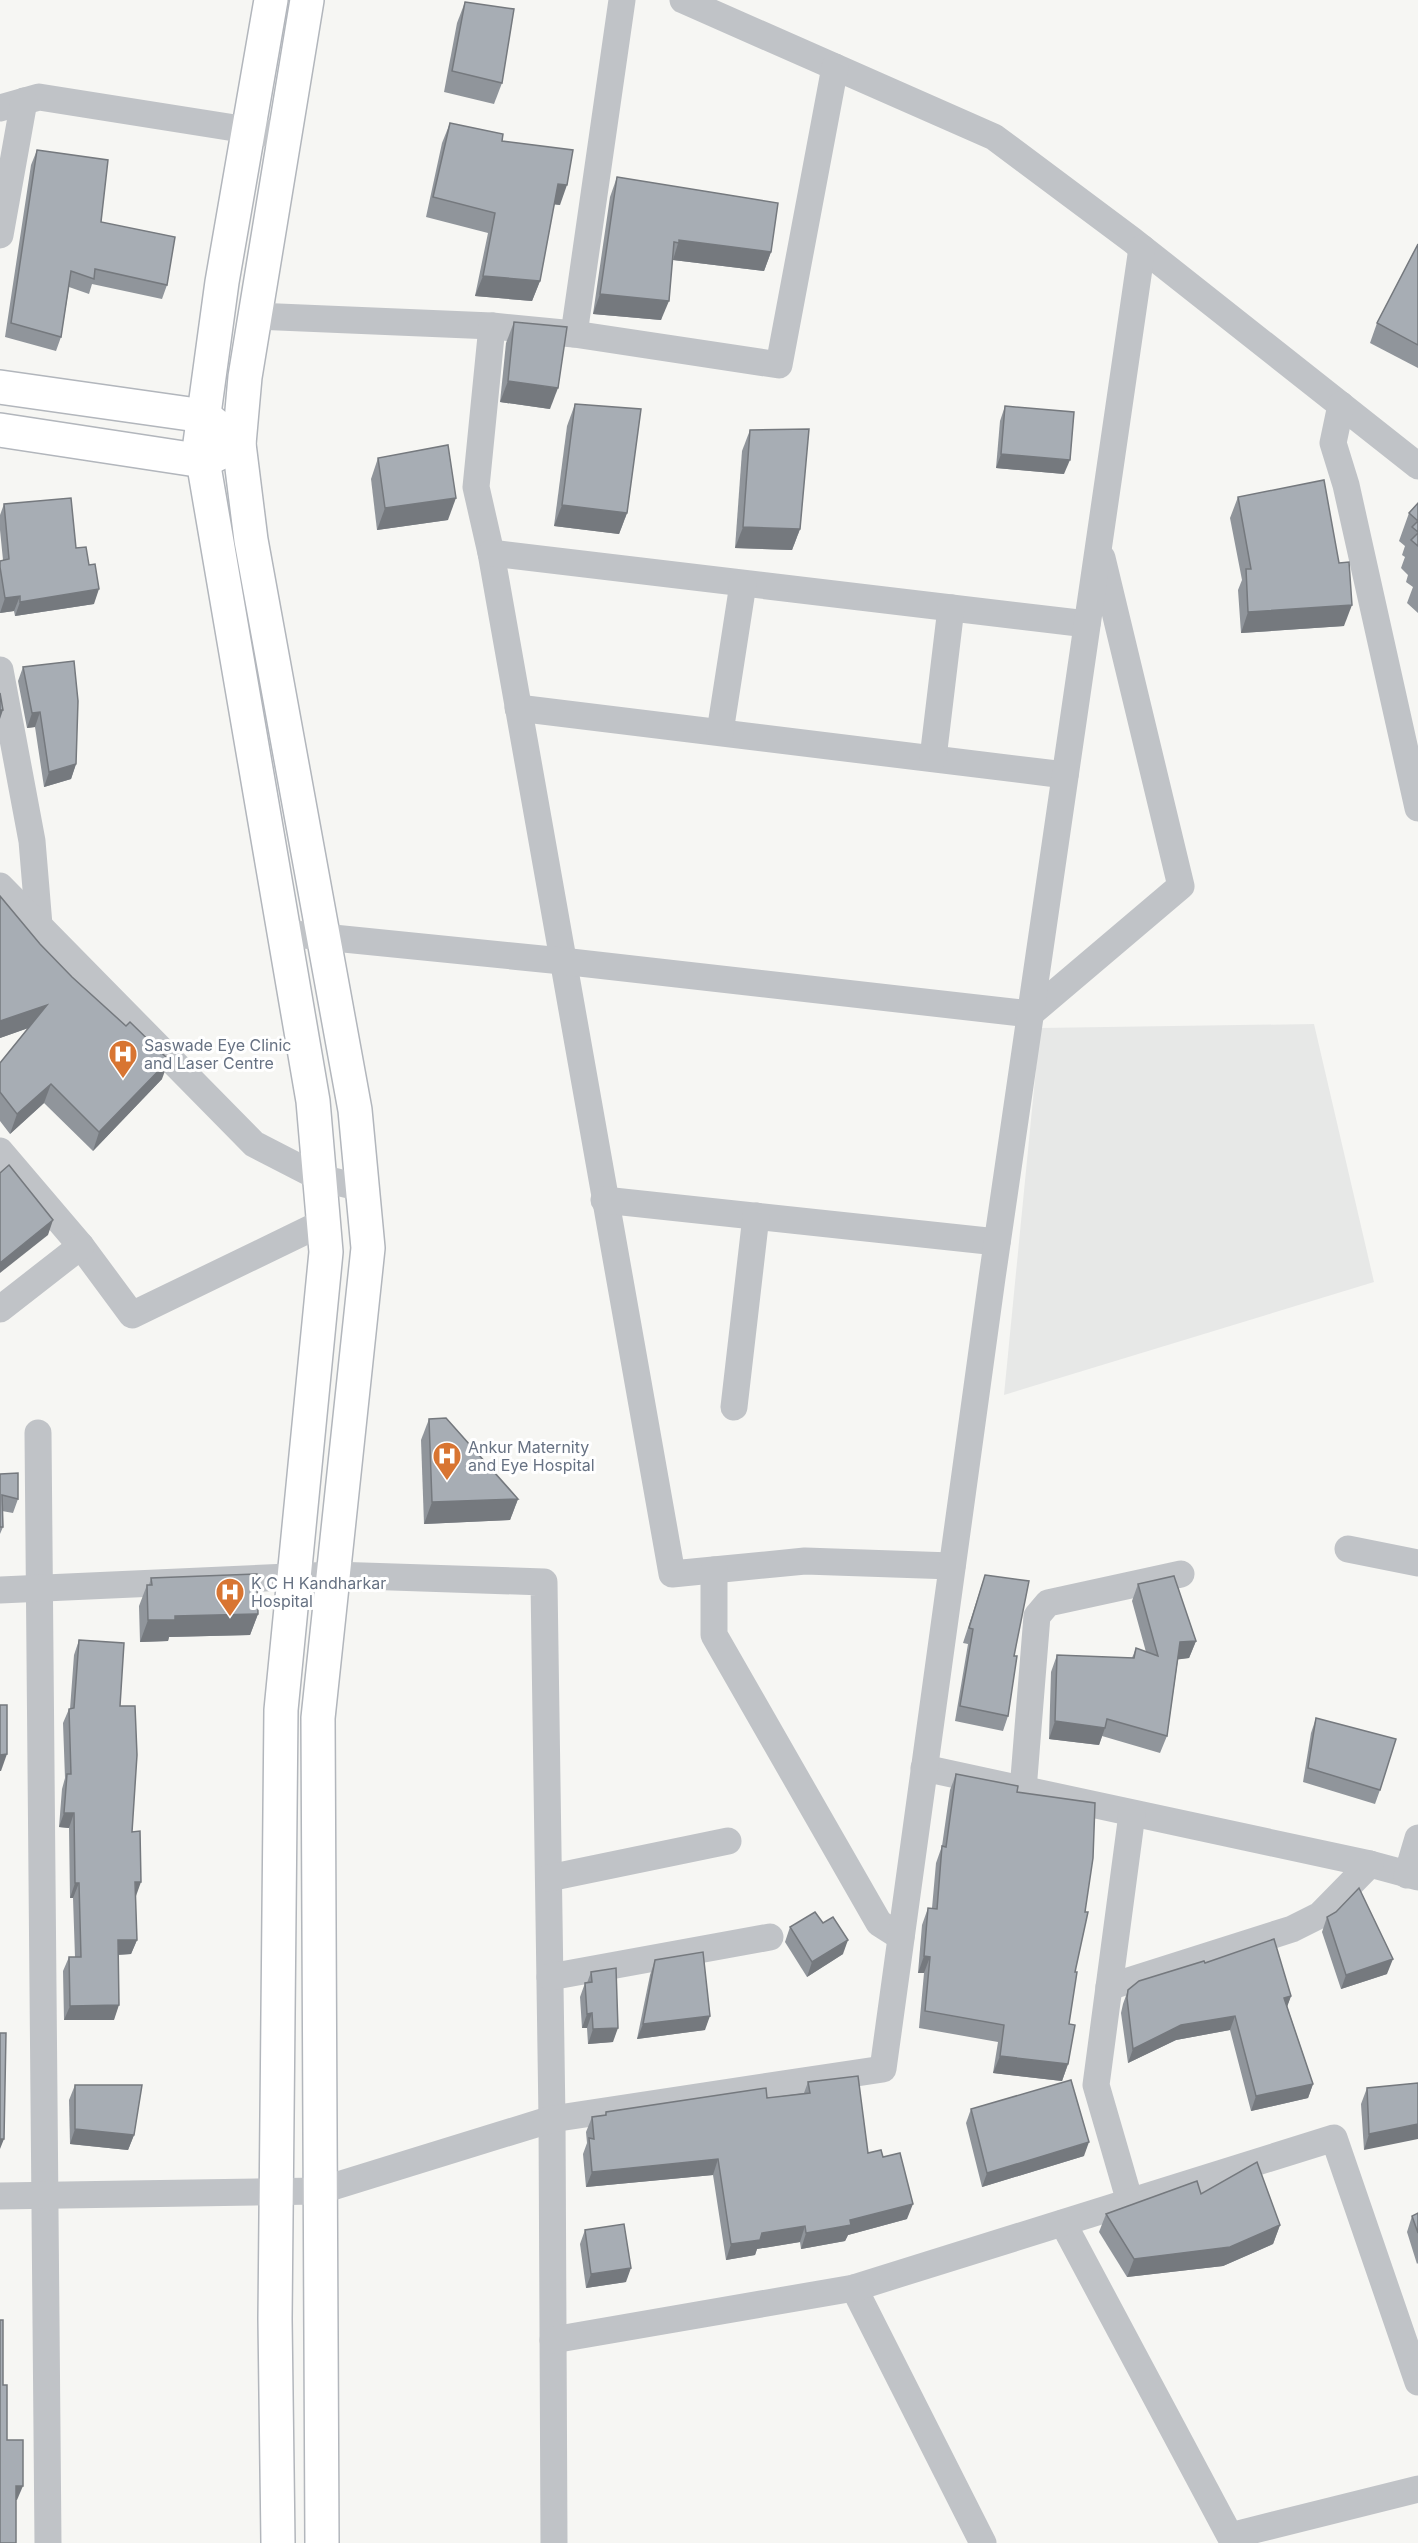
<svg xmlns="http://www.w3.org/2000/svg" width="1418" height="2543" viewBox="0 0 1418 2543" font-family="Inter,sans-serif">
	<rect width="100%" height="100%" fill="#f6f6f3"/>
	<path fill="#e7e8e7" d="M1314,1024L1374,1282L1004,1395L1040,1028Z"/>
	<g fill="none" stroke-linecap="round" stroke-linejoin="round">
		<g stroke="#b2b6bc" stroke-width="36">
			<g id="secondary">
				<path d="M271,0L222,282L200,443L313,1101L326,1252L281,1710L275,2319L278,2543"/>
				<path d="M307,0L245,377L239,444L251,540L355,1110L368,1248L318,1718L322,2543"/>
				<path d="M0,387L204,416L239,444L203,461L0,430"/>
			</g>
		</g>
		<g stroke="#c0c3c7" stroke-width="27">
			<path d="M683,0L994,137L1132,240L1418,466"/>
			<path d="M0,108L39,97L285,136"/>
			<path d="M0,235L24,101"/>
			<path d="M255,316L492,326L574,334L779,365L835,67"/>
			<path d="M492,326L476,487L491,553L672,1574L805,1561L952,1566"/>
			<path d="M574,334L622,0"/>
			<path d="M1341,405L1333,443L1346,485L1418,808"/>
			<path d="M491,553L1087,624"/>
			<path d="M0,670L32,841L39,925"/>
			<path d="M518,708L1065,775"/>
			<path d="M720,732L743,584"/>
			<path d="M933,758L951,608"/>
			<path d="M0,886L254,1144L320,1178L362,1188"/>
			<path d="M284,933L562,961L1030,1014L1181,886L1102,558"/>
			<path d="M0,1151L81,1246L132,1315L324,1222"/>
			<path d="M604,1200L997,1242"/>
			<path d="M0,1309L81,1246"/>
			<path d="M734,1407L756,1216"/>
			<path d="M38,1433L48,2543"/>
			<path d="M1348,1549L1418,1563"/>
			<path d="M714,1570V1635L879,1923L901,1937"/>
			<path d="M0,1590L333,1575L544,1582L552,2119L554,2543"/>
			<path d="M924,1768L1370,1864L1418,1877"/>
			<path d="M1023,1790L1037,1616L1048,1603L1181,1574"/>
			<path d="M1407,1875L1418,1838"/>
			<path d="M549,1878L728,1841"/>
			<path d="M550,1977L770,1937"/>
			<path d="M1109,1987L1292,1929L1320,1915L1370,1864"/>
			<path d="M0,2196L319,2191L552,2119L883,2069L992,1278L1142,248"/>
			<path d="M1130,2202L1096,2085L1132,1814"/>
			<path d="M1063,2223L1230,2536L1418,2489"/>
			<path d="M854,2288L983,2543"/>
			<path d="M553,2340L854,2288L1334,2138L1418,2382"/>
		</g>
		<use href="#secondary" stroke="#fff" stroke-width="33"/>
	</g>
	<g fill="#90959b">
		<path d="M465,2L502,83L494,104L444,92L457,23Z"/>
		<path d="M450,123L502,141L560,205L554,204L540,281L532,301L475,296L488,233L426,217L442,143Z"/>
		<path d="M37,150L101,222L167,285L162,299L92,284L89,294L69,287L61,337L56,351L5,337L31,165Z"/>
		<path d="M617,177L771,252L764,271L673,260L661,320L593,314L610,197Z"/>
		<path d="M1418,244V368L1370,343L1377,323Z"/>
		<path d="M514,322L550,409L500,402L506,343Z"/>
		<path d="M575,404L627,513L619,534L554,526L567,426Z"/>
		<path d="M1005,406L1064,474L996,468L1000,421Z"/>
		<path d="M750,430L800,529L792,550L735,548L742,451Z"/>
		<path d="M378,458L448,520L377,530L371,479Z"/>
		<path d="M1238,497L1344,626L1241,633L1238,590L1242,580L1230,518Z"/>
		<path d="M1418,503V613L1407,603L1413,587L1406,582L1408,575L1401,568L1405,557L1402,555L1405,546L1399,541L1409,513Z"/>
		<path d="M4,504L76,548L89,565L94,604L15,616L14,611L0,613V561L3,560L0,530V515Z"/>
		<path d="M23,667L76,764L71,779L44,787L35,727L27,728L18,681Z"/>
		<path d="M0,896L40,944L162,1079L93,1151L44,1103L10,1134L0,1121V1063L28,1028L0,1038Z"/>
		<path d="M429,1419L518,1499L510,1520L424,1524L421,1440Z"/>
		<path d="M0,1474L18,1499L13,1513L2,1511L3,1527L0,1534Z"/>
		<path d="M985,1575L1008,1716L1003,1731L955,1721L968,1644L963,1643Z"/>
		<path d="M151,1578L258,1614L250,1635L169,1637L168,1641L140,1642L139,1606L147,1585H149Z"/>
		<path d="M1138,1584L1196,1641L1189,1658L1178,1659L1167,1736L1160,1753L1102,1736L1099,1745L1049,1739L1051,1672L1057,1655L1132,1658L1136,1648L1146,1652L1132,1601Z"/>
		<path d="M79,1640L120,1706L132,1832L137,1940L131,1954L118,1955L114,2020H64L63,1971L69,1957H75L73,1898H70L69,1828L59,1827L62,1789L65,1778L63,1723L69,1709H70L74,1655Z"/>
		<path d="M1316,1718L1380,1790L1375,1804L1303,1782L1311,1733Z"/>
		<path d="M956,1774L1017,1792L1075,1972L1069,2024L1068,2064L1062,2081L993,2073L998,2042L919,2028L924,1973H918L922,1925L928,1908H932L936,1863L942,1846L950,1790Z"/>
		<path d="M1327,1917L1387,1974L1341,1989L1322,1932Z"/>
		<path d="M790,1927L843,1954L807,1977L785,1942Z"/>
		<path d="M655,1960L705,2030L637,2039L650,1975Z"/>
		<path d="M1205,1963L1291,1996L1287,2006L1313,2084L1308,2098L1251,2111L1230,2030L1176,2040L1128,2063L1121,2013L1123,2004L1128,1990Z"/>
		<path d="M591,1972L613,2042L588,2044L587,2028H582L580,1997L585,1983H587Z"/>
		<path d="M808,2082L868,2153L883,2157L907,2219L848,2235L845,2241L801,2249L800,2242L757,2249L755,2255L726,2260L713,2175L586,2187L583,2154L587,2143L586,2132L592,2117L605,2115L606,2112L767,2098L804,2093Z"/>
		<path d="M1418,2083L1364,2150L1361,2104L1367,2088Z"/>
		<path d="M75,2085L134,2135L128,2150L70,2144L69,2100Z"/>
		<path d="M971,2109L1084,2156L982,2187L966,2123Z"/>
		<path d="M1418,2213V2263L1417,2264L1407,2232L1412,2216Z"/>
		<path d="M1106,2214L1280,2225L1273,2244L1223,2266L1127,2277L1099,2232Z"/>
		<path d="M585,2230L626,2282L586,2288L580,2244Z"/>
	</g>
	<g fill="#75797e">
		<path d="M558,184L567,185L560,205L551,204Z"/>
		<path d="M679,240L771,252L764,271L673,260Z"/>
		<path d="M483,276L540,281L532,301L475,296Z"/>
		<path d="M600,294L669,301L661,320L593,314Z"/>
		<path d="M508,381L558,388L550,409L500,402Z"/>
		<path d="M1001,454L1070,460L1064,474L996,468Z"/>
		<path d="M456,498L448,520L377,530L385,508Z"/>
		<path d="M562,505L627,513L619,534L554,526Z"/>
		<path d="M743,527L800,529L792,550L735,548Z"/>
		<path d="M99,589L94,604L15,616L20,602Z"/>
		<path d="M20,596L14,611L0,613L5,598Z"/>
		<path d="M1352,605L1344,626L1241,633L1248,612Z"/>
		<path d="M0,710H3L0,719Z"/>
		<path d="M40,712L35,727L27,728L32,713Z"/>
		<path d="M76,764L71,779L44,787L49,772Z"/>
		<path d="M47,1005L40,1024L0,1038V1021Z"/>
		<path d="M169,1060L162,1079L93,1151L99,1132Z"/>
		<path d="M51,1084L44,1103L10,1134L17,1114Z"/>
		<path d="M53,1220L48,1235L0,1273V1263Z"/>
		<path d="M518,1499L510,1520L424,1524L432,1502Z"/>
		<path d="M258,1614L250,1635L169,1637L168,1641L140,1642L148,1620L175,1616Z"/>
		<path d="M1196,1641L1189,1658L1174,1660L1180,1642Z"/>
		<path d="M1055,1721L1105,1728L1099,1745L1049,1739Z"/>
		<path d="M7,1754L1,1771H0V1755Z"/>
		<path d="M64,1813H74L69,1828L59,1827Z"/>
		<path d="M135,1882H141L136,1896Z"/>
		<path d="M75,1883H79L73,1898H70Z"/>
		<path d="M118,1940H137L131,1954L113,1955Z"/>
		<path d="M848,1940L843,1954L807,1977L812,1962Z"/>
		<path d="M924,1956L930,1957L924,1973H918Z"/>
		<path d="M1393,1959L1387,1974L1341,1989L1346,1975Z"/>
		<path d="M1291,1996L1286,2010L1284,1998Z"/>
		<path d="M119,2005L114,2020H64L70,2006Z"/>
		<path d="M592,2013L587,2028H582L587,2014Z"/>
		<path d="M710,2016L705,2030L637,2039L643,2024Z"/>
		<path d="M1235,2016L1230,2030L1176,2040L1128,2063L1133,2049L1181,2025Z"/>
		<path d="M618,2028L613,2042L588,2044L593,2029Z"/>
		<path d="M1000,2056L1068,2064L1062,2081L993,2073Z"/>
		<path d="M1313,2084L1308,2098L1251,2111L1256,2096Z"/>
		<path d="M1418,2124V2139L1364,2150L1369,2134Z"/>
		<path d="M75,2129L134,2135L128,2150L70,2144Z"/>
		<path d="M0,2139H4L0,2149Z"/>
		<path d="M1089,2142L1084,2156L982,2187L987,2173Z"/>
		<path d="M718,2159L713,2175L586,2187L592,2172Z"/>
		<path d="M913,2204L907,2219L848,2235L845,2241L801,2249L806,2233L850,2220Z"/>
		<path d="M1280,2225L1273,2244L1223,2266L1127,2277L1134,2259Z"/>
		<path d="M805,2226L800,2242L757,2249L755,2255L726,2260L731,2244L762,2233Z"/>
		<path d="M631,2268L626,2282L586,2288L591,2274Z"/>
		<path d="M16,2486H23L17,2500H10Z"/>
	</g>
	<g fill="#a7adb4" stroke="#75797e" stroke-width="1.5">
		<path d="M465,2L514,9L502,83L452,71Z"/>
		<path d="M450,123L503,134L502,141L573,150L567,185L558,184L540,281L483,276L495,213L433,197Z"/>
		<path d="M37,150L108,160L101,222L175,237L167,285L95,269L94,279L71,271L61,337L11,323Z"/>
		<path d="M617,177L778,203L771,252L679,240V243L674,242L669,301L600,294Z"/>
		<path d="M1418,244V345L1377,323Z"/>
		<path d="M514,322L567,327L558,388L508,381Z"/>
		<path d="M575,404L641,409L627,513L562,505Z"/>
		<path d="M1005,406L1074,412L1070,460L1001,454Z"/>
		<path d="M809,429L800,529L743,527L750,430Z"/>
		<path d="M448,445L456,498L385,508L378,458Z"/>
		<path d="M1324,480L1339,563L1349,562L1352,605L1248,612L1246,569H1251L1238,497Z"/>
		<path d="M71,498L76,548L86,547L89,565L95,564L99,589L20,602V596L5,598L0,567V561L9,559L4,504Z"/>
		<path d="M1418,503V532L1412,527L1418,521L1409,513Z"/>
		<path d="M1418,533V546L1411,540Z"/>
		<path d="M74,661L78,701L76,764L49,772L40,712L32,713L23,667Z"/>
		<path d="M0,693L3,710H0Z"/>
		<path d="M0,896L40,944L72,977L126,1026L130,1022L169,1060L99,1132L51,1084L17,1114L0,1092V1063L47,1005L0,1021Z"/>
		<path d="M9,1165L53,1220L0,1263V1173Z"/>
		<path d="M446,1418L518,1499L432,1502L429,1419Z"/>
		<path d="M18,1473V1499L2,1495L3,1527H0V1474Z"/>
		<path d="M257,1574L258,1614L175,1616V1620H148L147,1585H152L151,1578Z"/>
		<path d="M985,1575L1029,1581L1014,1656H1017L1008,1716L960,1706L973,1629L969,1628Z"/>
		<path d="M1174,1576L1196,1641L1180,1642L1167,1736L1107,1719L1105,1728L1055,1721L1057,1655L1134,1658L1136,1648L1158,1656L1138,1584Z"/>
		<path d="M79,1640L124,1643L120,1706H135L137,1755L132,1832L140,1831L141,1882H135L137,1940H118L119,2005L70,2006L69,1957H81L79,1883H75L74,1813H64L67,1774H71L69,1709L74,1708Z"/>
		<path d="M0,1705H7V1754L0,1755Z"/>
		<path d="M1316,1718L1396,1739L1380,1790L1308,1768Z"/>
		<path d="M956,1774L1018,1786L1017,1792L1095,1803L1093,1858L1085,1912H1088L1075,1972H1077L1069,2024L1075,2025L1068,2064L1000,2056L1004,2025L925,2011L930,1957L924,1956L928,1908L937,1909L942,1846L946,1847Z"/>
		<path d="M1359,1888L1393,1959L1346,1975L1327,1917L1336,1912Z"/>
		<path d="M815,1912L823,1923L833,1917L848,1940L812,1962L790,1927Z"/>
		<path d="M1274,1939L1291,1996L1284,1998L1313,2084L1256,2096L1235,2016L1181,2025L1133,2049L1127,1998L1128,1990L1139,1981L1204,1961L1205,1963Z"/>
		<path d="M703,1952L710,2016L643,2024L655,1960Z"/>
		<path d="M616,1968L618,2028L593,2029L592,2013L587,2014L585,1983L592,1982L591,1972Z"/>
		<path d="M0,2033H6L4,2139H0Z"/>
		<path d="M858,2076L868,2153L881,2150L883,2157L900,2153L913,2204L850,2220L851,2225L806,2233L805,2226L762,2233L760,2240L731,2244L718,2159L592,2172L589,2138L594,2139L592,2117L606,2115V2112L766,2088L767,2098L810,2093L808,2082Z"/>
		<path d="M1071,2080L1089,2142L987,2173L971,2109Z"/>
		<path d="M1418,2083V2124L1369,2134L1367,2088Z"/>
		<path d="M75,2085H142L134,2135L75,2129Z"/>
		<path d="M1257,2162L1280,2225L1230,2247L1134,2259L1106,2214L1197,2181L1201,2194Z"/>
		<path d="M1418,2213V2233L1412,2216Z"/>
		<path d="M624,2224L631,2268L591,2274L585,2230Z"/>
		<path d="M0,2320H3V2385H7V2440H23V2486H16V2543H0Z"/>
	</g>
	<defs>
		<g id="hospital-pin" transform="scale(1.5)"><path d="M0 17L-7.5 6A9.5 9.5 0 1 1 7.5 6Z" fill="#d87532" stroke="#fff"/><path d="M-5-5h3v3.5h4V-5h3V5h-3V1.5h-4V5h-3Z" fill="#fff"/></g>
	</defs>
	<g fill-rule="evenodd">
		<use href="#hospital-pin" x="123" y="1054"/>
		<use href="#hospital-pin" x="447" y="1456"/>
		<use href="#hospital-pin" x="230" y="1592"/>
	</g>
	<g text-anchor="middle" stroke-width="6" stroke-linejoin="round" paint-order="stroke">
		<g font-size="16" fill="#677283" stroke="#fff" text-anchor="start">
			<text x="144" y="1051">Saswade Eye Clinic<tspan x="144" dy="18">and Laser Centre</tspan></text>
			<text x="468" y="1453">Ankur Maternity<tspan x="468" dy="18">and Eye Hospital</tspan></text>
			<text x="251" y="1589">K C H Kandharkar<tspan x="251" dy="18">Hospital</tspan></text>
		</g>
	</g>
</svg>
